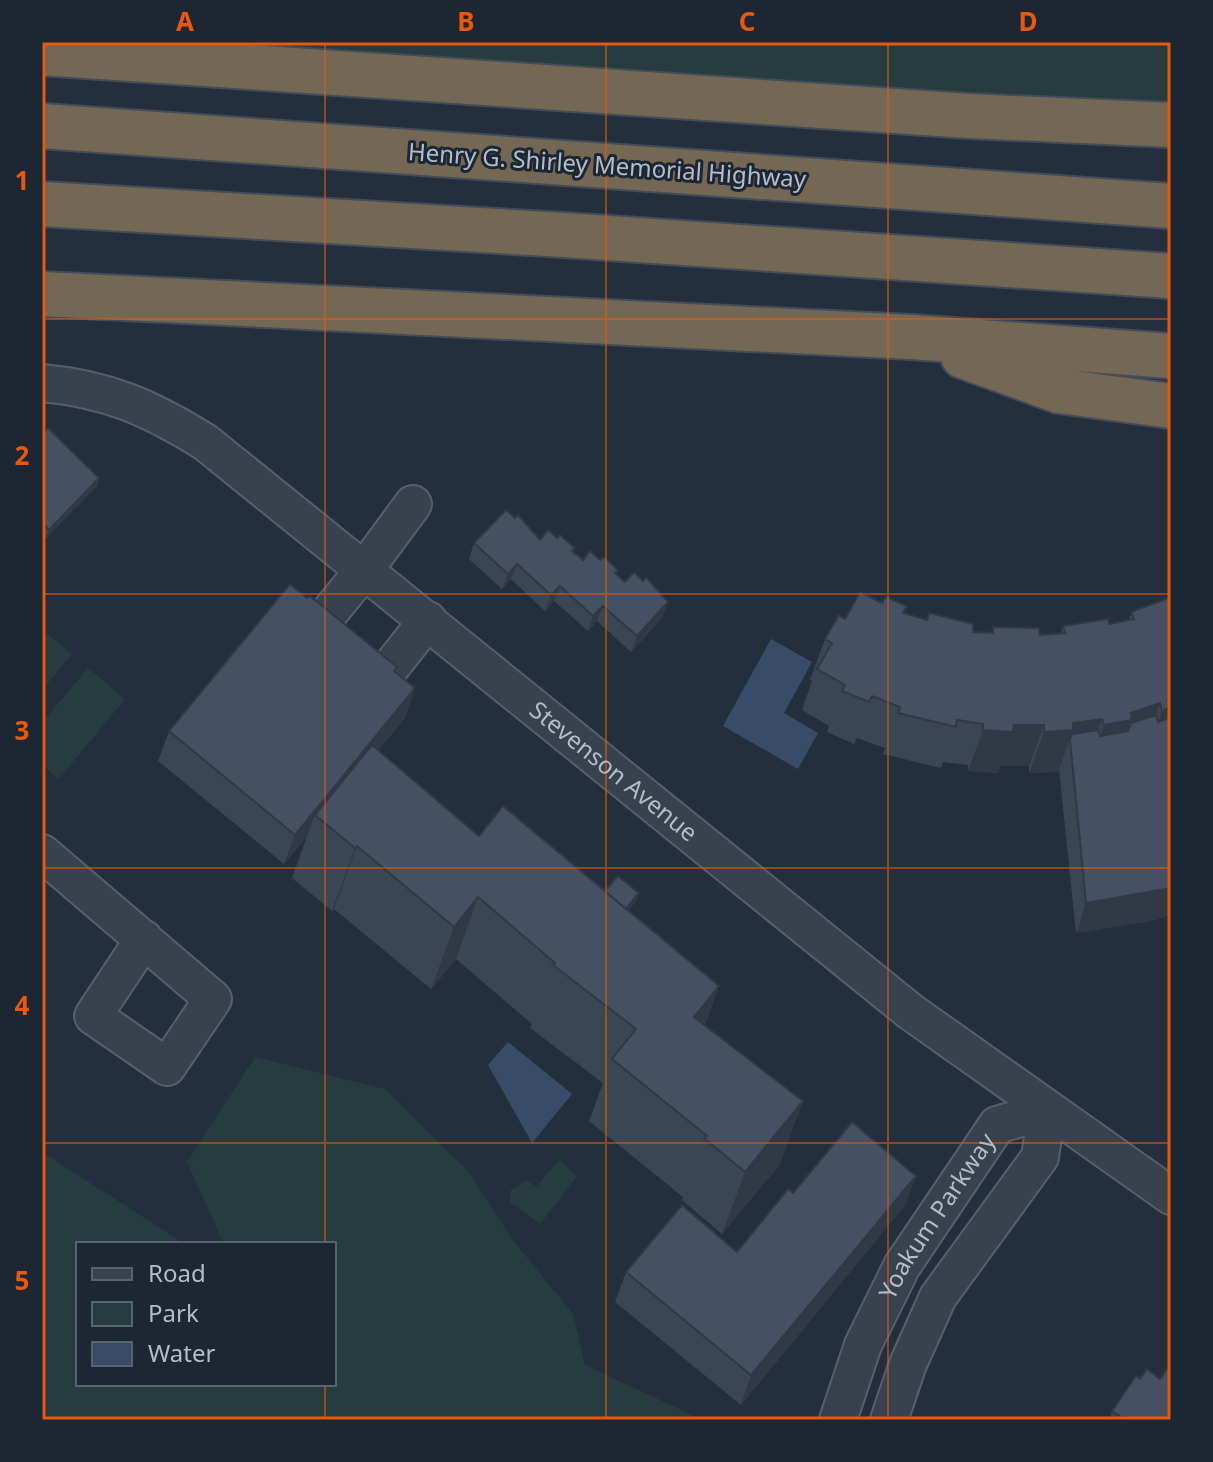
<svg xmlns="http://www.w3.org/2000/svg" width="1213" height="1462" viewBox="0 0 1213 1462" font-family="'Noto Sans',sans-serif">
	<rect width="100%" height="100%" fill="#242f3e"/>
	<g fill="#263c3f">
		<path d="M164,42H1171V102L1152,103L936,99Z"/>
		<path d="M42,630L72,654L42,690Z"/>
		<path d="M88,668L125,699L59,779L42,765V723Z"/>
		<path d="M255,1057L385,1089L467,1170L513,1240L573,1314L585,1365L703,1420H42V1152L185,1244H78V1384H334V1244H224L187,1162Z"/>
		<path d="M559,1160L577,1176L540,1224L510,1202V1191L527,1180L536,1187Z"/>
	</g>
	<g fill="#394c67">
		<path d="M771,639L812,662L784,713L818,733L798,769L723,726Z"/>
		<path d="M508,1042L572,1094L532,1143L488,1065Z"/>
	</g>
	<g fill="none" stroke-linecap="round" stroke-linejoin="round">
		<g stroke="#565f6c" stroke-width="40">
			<g id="minor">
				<path id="s1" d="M42,383C108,389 150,408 205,442L911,1012L1171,1196"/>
				<path d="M311,635L365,569L413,504"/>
				<path d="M375,687L428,620"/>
				<path d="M42,853L213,999L167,1067L93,1016L144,939"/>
				<path id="s2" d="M838,1420L863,1345L902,1266L997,1125L1047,1110"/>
				<path d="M889,1420L908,1364L938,1297L1040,1157L1047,1110"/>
			</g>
		</g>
		<g stroke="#434c59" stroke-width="48">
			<g id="highway">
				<path d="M42,53L969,116L1171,125"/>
				<path d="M42,126L1171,206"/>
				<path d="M42,204L564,235L1171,276"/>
				<path d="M42,294L912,337L1171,356"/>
				<path d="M963,356L1059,391L1171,406"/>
			</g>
		</g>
		<use href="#minor" stroke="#38414e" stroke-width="36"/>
		<use href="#highway" stroke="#746855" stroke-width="44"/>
	</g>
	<g fill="#3b4654">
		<path d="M42,434L99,478L97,486L46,538L42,534Z"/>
		<path d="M557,538L583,560H600L618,570L616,574L662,618L631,652L597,621L588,631L554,601L545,611L511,579L502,589L469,559L474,543Z"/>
		<path d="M1171,597V914L1155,920L1076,933L1059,769L1058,772L1029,773V766H1000L998,773L968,771V765L943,762L941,768L883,754L885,748L857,738L854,744L827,732L829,726L802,710L812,681L810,680L825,639L845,619L882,603L904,613L973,632L991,633L993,627L1040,635L1061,633L1063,626L1109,624L1129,620L1131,612Z"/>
		<path d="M395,672L415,688L405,718L378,750L479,836L605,891L639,893L636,901L628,911L719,986L705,1025L780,1164L722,1234L682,1200L683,1197L589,1121L603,1083L530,1028L532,1024L456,959L431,989L334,909L332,911L292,878L307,836L284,864L158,761L169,731Z"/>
		<path d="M916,1176L905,1205L741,1405L615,1302L626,1272L737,1252L793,1193Z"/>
		<path d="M1140,1379H1160L1171,1420H1109L1112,1411Z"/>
	</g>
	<g fill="#303945">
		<path d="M99,478L97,486L46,538L49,530Z"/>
		<path d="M517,564L511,579L502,589L508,574Z"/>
		<path d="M560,586L554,601L545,611L551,595Z"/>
		<path d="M668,602L662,618L631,652L637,636Z"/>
		<path d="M603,606L597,621L588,631L593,616Z"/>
		<path d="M415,688L405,718L320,820L315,815L307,836L284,864L295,835Z"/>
		<path d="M1160,703L1145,745L1089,766L1104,725L1131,713Z"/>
		<path d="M1171,707V742L1147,752L1162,711Z"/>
		<path d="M1102,719L1087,760L1070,739L1058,772L1029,773L1044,732L1073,723Z"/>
		<path d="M1014,725H1044L1029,766H1000L998,773L968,771L983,730Z"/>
		<path d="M357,846L334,909L332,911L355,848Z"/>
		<path d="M1171,888V914L1155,920L1076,933L1086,903Z"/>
		<path d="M639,893L636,901L590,958L586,959Z"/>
		<path d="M478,897L456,959L431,989L454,927Z"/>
		<path d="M719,986L696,1048L694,1017Z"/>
		<path d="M803,1101L780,1164L722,1234L745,1172Z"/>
		<path d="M916,1176L905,1205L741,1405L751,1375Z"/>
	</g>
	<g fill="#455162" stroke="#303945" stroke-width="2">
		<path d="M48,428L99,478L49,530L42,523V434Z"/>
		<path d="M506,510L515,518L518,515L540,540L548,530L557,538L560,535L575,548L572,551L583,560L590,551L600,560L604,557L618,570L615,573L625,582L634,572L643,581L646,577L668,602L637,636L603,606L593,616L560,586L551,595L517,564L508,574L474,543Z"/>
		<path d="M290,584L307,598L310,596L397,667L394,671L415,688L295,835L169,731Z"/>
		<path d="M860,592L882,603L886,597L907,606L903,613L927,620L929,613L973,624V632L993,633V627L1039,628L1040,635L1065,633L1063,626L1108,619L1109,624L1134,619L1131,612L1171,597V707L1162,711L1160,703L1131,713L1132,720L1104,725L1102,719L1073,723V730L1044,732V725H1014L1013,732L983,730V724L957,720L956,727L898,713L900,707L872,696L869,702L842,691L845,685L817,669L832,643L825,639L837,618L838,615L845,619Z"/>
		<path d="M1156,715L1158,722L1171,717V888L1086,903L1070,739L1072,734L1098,730L1100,736L1128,731L1131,723Z"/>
		<path d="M372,745L479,836L503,806L719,986L694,1017L803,1101L745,1172L704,1138L707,1136L612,1059L636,1029L553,965L555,963L478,897L454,927L357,846L355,848L315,815Z"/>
		<path d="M618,876L639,893L626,909L605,891Z"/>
		<path d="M852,1122L916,1176L751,1375L626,1272L682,1205L737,1252L788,1189L793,1193Z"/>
		<path d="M1147,1369L1160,1379L1167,1369L1171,1371V1420H1125L1112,1411L1136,1376L1140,1379Z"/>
	</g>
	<path fill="none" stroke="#e8590c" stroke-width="2" stroke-opacity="0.55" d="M325,42V1244M606,42V1420M888,42V1420M42,319H1171M42,594H1171M42,868H1171M42,1143H1171M325,1384V1420"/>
	<g text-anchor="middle" stroke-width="6" stroke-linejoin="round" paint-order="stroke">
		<g font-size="24" fill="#b4bcc9" stroke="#1d2633">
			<text transform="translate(607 166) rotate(4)" y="8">Henry G. Shirley Memorial Highway</text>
			<text dy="8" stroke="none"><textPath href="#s1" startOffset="700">Stevenson Avenue</textPath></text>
			<text dy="8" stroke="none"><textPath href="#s2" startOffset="228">Yoakum Parkway</textPath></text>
		</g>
	</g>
	<rect width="1213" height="1462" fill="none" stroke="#1d2633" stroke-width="88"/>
	<rect x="76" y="1242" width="260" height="144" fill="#1d2633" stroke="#59626f" stroke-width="2"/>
	<rect x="92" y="1268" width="40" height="12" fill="#38414e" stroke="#59626f" stroke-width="2"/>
	<text x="148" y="1282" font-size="24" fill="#b4bcc9">Road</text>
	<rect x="92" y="1302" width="40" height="24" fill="#263c3f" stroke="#59626f" stroke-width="2"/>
	<text x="148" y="1322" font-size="24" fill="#b4bcc9">Park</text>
	<rect x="92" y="1342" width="40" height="24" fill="#394c67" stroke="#59626f" stroke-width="2"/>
	<text x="148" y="1362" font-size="24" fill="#b4bcc9">Water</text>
	<rect x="44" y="44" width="1125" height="1374" fill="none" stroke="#e8590c" stroke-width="3"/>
	<g font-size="26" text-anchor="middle" font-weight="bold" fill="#e8590c">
		<text x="185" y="31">A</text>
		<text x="466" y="31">B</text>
		<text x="747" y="31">C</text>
		<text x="1028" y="31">D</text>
		<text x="22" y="190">1</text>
		<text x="22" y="465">2</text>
		<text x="22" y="740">3</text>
		<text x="22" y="1015">4</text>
		<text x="22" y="1290">5</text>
	</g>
</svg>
